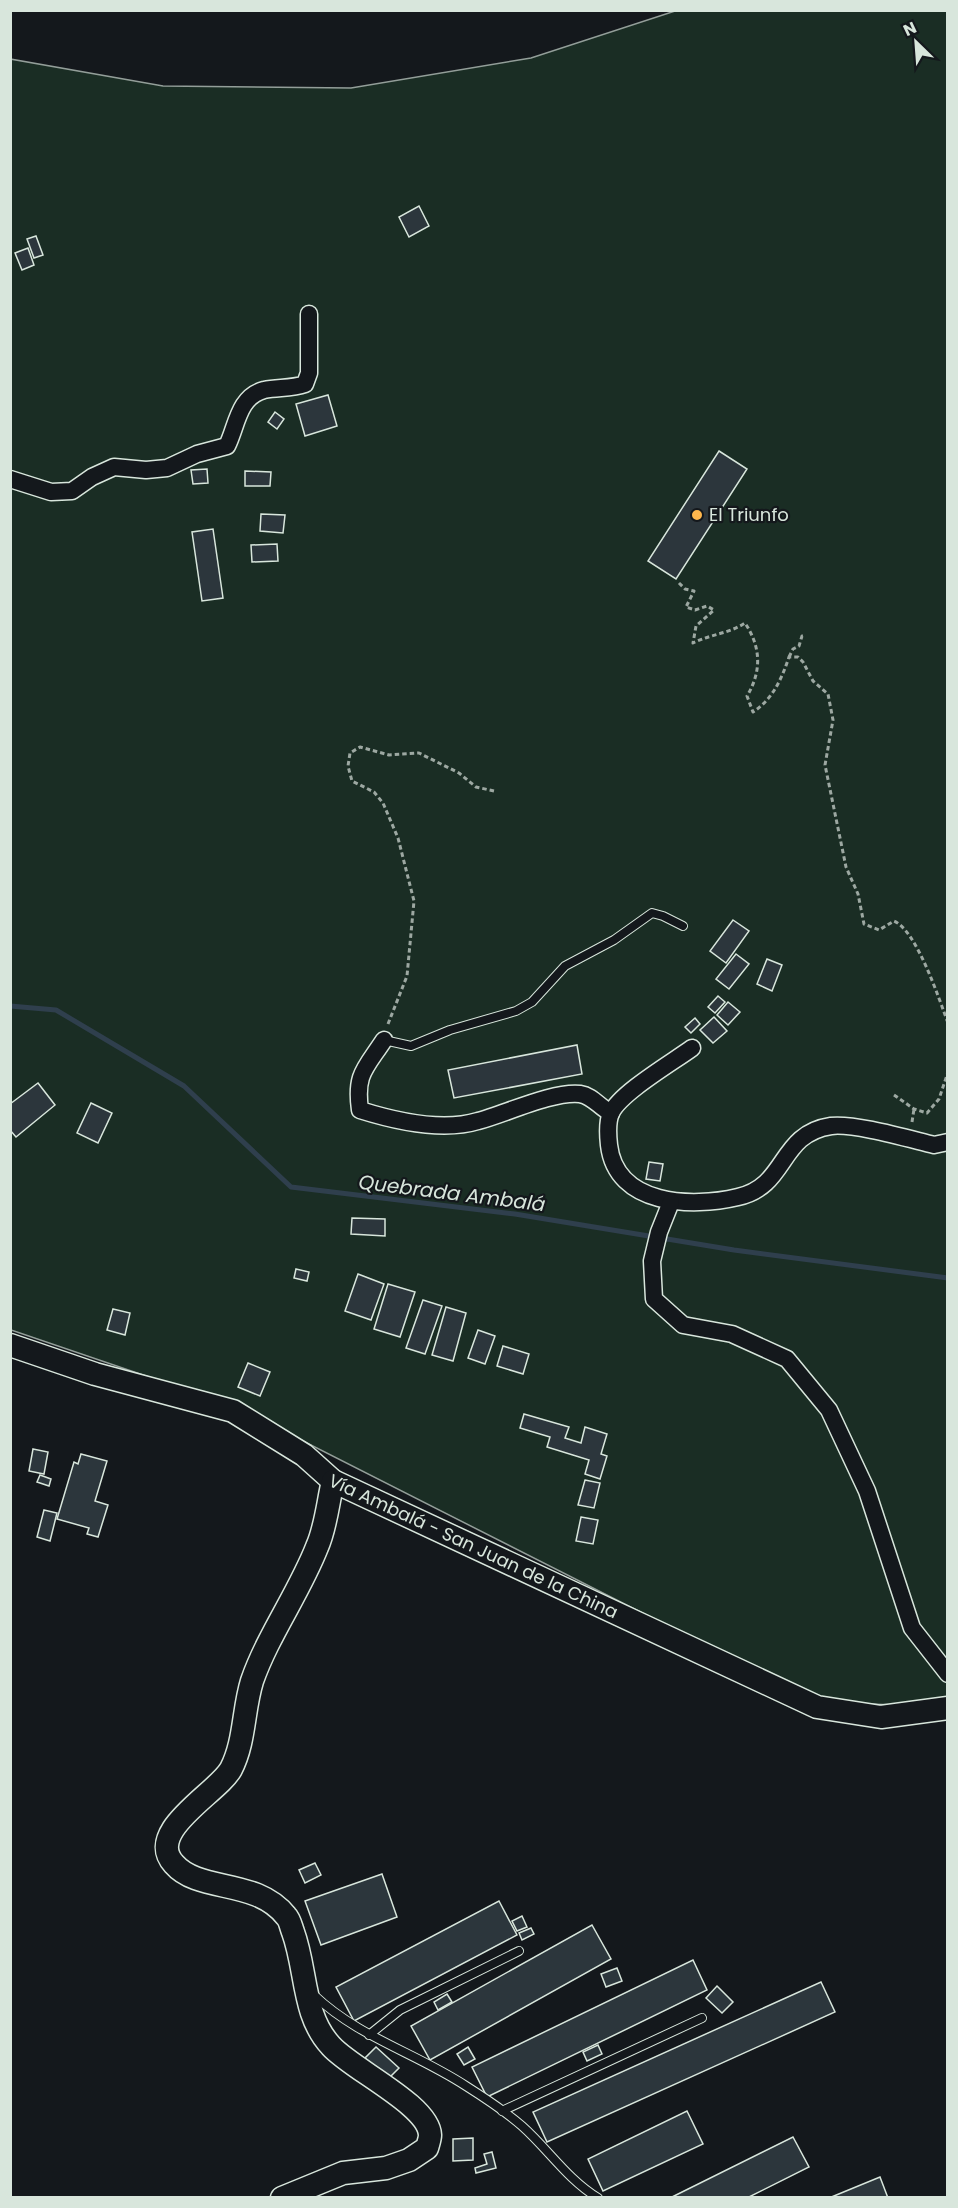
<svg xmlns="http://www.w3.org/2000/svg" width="958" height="2208" viewBox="0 0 958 2208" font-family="Poppins,sans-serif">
	<rect width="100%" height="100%" fill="#14181c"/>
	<path fill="#1a2d24" stroke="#939e99" stroke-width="1.5" d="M675,11H947V1707L818,1702L234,1406L11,1330L10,59L163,86L351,88L531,58Z"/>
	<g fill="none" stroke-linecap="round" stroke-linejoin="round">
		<path stroke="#2f3f4d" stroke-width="5" d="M10,1006L56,1010L184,1086L291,1187L515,1214L734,1250L948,1278"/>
	</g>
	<g fill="#2c363c" stroke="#d8e6dc" stroke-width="1.5">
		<path d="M419,206L429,226L409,237L399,217Z"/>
		<path d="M36,236L43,255L34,258L27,239Z"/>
		<path d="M28,248L34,265L22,270L15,253Z"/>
		<path d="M328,395L337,426L305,436L296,404Z"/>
		<path d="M275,412L284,419L277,429L268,422Z"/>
		<path d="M719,451L747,469L676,579L648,561Z"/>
		<path d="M207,469L208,483L193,484L191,470Z"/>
		<path d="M245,471L271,472L270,486H245Z"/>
		<path d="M261,514L285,515L283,533L260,531Z"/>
		<path d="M213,529L223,598L202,601L192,532Z"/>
		<path d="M277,544L278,561L252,562L251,545Z"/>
		<path d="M733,920L749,931L726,963L710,951Z"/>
		<path d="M736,954L749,964L729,989L716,979Z"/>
		<path d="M767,959L782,965L772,991L757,984Z"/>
		<path d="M718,996L725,1002L715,1013L708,1007Z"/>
		<path d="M728,1002L740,1012L728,1025L717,1015Z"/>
		<path d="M714,1017L727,1031L713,1043L700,1030Z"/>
		<path d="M695,1018L700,1024L691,1033L685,1027Z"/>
		<path d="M577,1045L582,1074L454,1098L448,1070Z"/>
		<path d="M38,1083L55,1105L16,1137L10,1130V1104Z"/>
		<path d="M91,1103L112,1113L98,1143L77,1133Z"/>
		<path d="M649,1162L663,1164L660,1181L646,1179Z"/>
		<path d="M352,1218L385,1219V1236L351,1234Z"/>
		<path d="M296,1269L309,1272L307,1281L294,1278Z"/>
		<path d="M358,1274L384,1284L371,1320L345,1311Z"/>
		<path d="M388,1284L415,1292L400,1337L374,1329Z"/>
		<path d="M423,1300L442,1306L425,1354L406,1348Z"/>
		<path d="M446,1307L466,1313L453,1361L432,1355Z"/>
		<path d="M113,1309L130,1313L125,1335L107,1330Z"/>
		<path d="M478,1330L495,1336L485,1364L468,1358Z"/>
		<path d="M503,1346L529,1354L523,1374L497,1366Z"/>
		<path d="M248,1363L270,1372L260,1396L238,1387Z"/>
		<path d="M524,1414L569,1427L565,1438L581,1443L585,1427L607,1434L601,1454L607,1456L600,1479L585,1474L589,1460L547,1447L550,1437L520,1428Z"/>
		<path d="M33,1449L48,1452L44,1474L29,1471Z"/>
		<path d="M81,1454L107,1461L95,1501L108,1505L98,1537L87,1534L89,1528L57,1519L74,1462L78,1464Z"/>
		<path d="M40,1475L51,1479L49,1486L37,1482Z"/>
		<path d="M585,1480L600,1483L594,1508L578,1505Z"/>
		<path d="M44,1510L57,1513L50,1541L37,1537Z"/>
		<path d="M581,1517L598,1520L593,1544L576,1541Z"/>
		<path d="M315,1863L321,1875L305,1883L299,1870Z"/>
		<path d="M382,1874L397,1917L321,1945L305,1901Z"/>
		<path d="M499,1901L517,1935L354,2021L336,1987Z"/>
		<path d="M522,1916L527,1927L517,1931L512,1921Z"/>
		<path d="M592,1925L611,1959L430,2060L411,2026Z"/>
		<path d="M531,1928L534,1934L522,1940L519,1933Z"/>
		<path d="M693,1960L707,1990L487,2097L472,2067Z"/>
		<path d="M617,1968L622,1981L606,1987L601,1974Z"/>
		<path d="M821,1982L835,2012L547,2142L533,2112Z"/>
		<path d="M717,1986L733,2002L722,2013L706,1998Z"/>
		<path d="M447,1994L452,2002L438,2010L434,2002Z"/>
		<path d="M598,2045L602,2054L587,2061L583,2052Z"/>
		<path d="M376,2047L399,2068L388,2079L365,2058Z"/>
		<path d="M468,2047L475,2059L464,2065L457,2054Z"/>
		<path d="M687,2111L703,2144L603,2191L588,2159Z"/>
		<path d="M793,2137L809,2167L747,2198H670Z"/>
		<path d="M473,2138V2160L453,2161V2139Z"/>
		<path d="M492,2152L496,2168L476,2173L475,2168L487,2164L484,2154Z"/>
		<path d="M880,2177L888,2198H829Z"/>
	</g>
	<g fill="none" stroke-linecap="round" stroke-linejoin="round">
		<g stroke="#d8e6dc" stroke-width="10">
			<g id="lane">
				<path d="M384,1040L411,1046L450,1030L516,1011L532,1002L565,966L614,940L652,913L663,916L683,926"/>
				<path d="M314,1995C358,2037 416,2053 466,2086C485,2098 505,2111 522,2126C548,2149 567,2179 598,2198"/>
				<path d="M369,2035L400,2010L519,1951"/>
				<path d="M502,2111L702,2018"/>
			</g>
		</g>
		<g stroke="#d8e6dc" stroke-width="19">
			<g id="street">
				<path d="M10,479L51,492L72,491L92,477L114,467L146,470L167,468L197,454L227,446C237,426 238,397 264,390C278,387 291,389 305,384L309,373V314"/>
				<path d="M384,1040C365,1069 355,1074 360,1110C395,1121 442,1132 478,1121C505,1114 553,1091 580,1094C593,1096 599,1107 611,1113"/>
				<path d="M692,1048C673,1062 620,1093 611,1113C607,1122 608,1136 609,1145C616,1206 692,1208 738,1197C788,1186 778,1134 831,1126C854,1123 909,1139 934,1145L948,1142"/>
				<path d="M671,1202L659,1232L652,1261L654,1299L683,1325L732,1334L787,1359L829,1410L867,1491L912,1628L948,1674"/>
			</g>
		</g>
		<g stroke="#d8e6dc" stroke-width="25">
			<g id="secondary">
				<path id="s1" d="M10,1345L95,1374L233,1411L304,1455L333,1481L817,1707L881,1717L948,1708"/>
				<path d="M282,2198L343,2173L386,2168L409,2160L427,2148C428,2144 430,2139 430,2135C429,2105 351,2069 331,2046C302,2015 307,1970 293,1932C291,1927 290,1920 286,1916C256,1878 199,1893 174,1864C144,1831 218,1793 231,1769C245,1742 243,1710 252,1681C268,1635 299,1593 317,1547C326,1527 328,1502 333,1481"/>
			</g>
		</g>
		<g stroke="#9da8a2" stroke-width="3" stroke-dasharray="4.5 3" stroke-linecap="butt">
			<path d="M679,583L685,589L694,591L686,607L695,610L707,606L714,610L696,626L693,643C711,634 728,634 745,623C761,647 762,671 747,696L753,712C773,699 782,678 789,657H798L803,662L813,681L828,694L833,720L825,765L846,867L858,894L864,924L879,930L894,921C917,931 939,999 948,1023"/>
			<path d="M789,657L793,649L799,646L802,636H805"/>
			<path d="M388,1024L407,976L414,901L398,838L383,803L374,792L352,781L348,766L350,753L360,747L389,755L419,753L459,773L476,787L494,791"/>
			<path d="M894,1095L914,1109L927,1113L939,1099L948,1072"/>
			<path d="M912,1122L914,1109"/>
		</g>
		<use href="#lane" stroke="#14181c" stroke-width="8"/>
		<use href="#street" stroke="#14181c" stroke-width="16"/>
		<use href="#secondary" stroke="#14181c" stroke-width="22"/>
	</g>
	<circle fill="#ffb74d" stroke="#14181c" stroke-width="2" cx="697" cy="515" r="6"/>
	<g text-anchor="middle" stroke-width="4.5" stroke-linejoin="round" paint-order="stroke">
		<g font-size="18" fill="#d8e6dc" stroke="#14181c" text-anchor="start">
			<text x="709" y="521">El Triunfo</text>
		</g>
		<g font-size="18" fill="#d8e6dc" stroke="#14181c">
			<text dy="6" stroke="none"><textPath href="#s1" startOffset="510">Vía Ambalá - San Juan de la China</textPath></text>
		</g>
		<g font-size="20" font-style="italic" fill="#d8e6dc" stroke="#14181c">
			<text transform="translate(452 1193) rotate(7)" y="7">Quebrada Ambalá</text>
		</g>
	</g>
	<rect width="958" height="2208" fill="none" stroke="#d8e6dc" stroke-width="24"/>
	<g transform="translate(916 42) rotate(335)" stroke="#14181c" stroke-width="4.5" paint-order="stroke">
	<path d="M0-4.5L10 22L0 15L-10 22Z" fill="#d8e6dc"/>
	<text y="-9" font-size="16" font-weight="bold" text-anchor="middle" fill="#d8e6dc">N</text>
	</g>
</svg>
